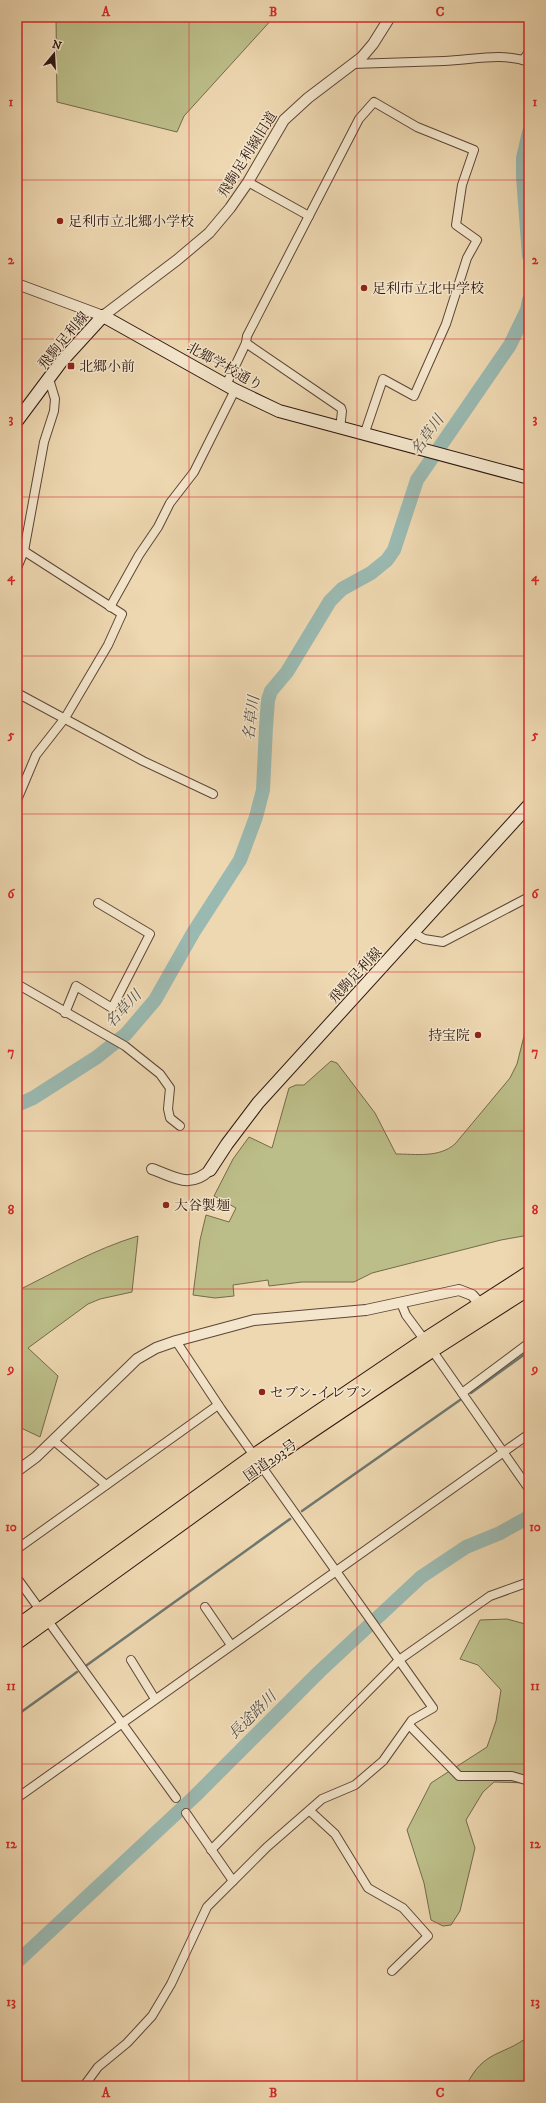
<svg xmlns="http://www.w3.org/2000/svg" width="546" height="2103" viewBox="0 0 546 2103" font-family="'IM FELL DW Pica','Noto Serif JP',serif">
	<rect width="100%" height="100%" fill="#eed8b1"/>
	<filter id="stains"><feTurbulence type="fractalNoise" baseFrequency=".005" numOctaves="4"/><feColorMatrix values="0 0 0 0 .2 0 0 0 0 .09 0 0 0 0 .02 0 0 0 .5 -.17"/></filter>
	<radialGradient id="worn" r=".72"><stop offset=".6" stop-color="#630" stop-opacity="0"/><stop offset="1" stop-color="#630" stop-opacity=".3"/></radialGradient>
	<g fill="#bcbe89" stroke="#746a4c">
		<path d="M56,17H274L184,116L177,132L57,102Z"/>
		<path d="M529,1016V1235L501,1240L372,1273L354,1282H302L269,1286L268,1280L233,1285L234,1296L215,1298L193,1295L200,1240L206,1215L229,1222L236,1208L214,1196L233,1159L249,1137L272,1148L289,1088L296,1085H304L331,1061L337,1063L375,1113L396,1154C416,1154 439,1158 455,1144L510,1078L517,1064Z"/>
		<path d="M138,1236L132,1292L100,1299L88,1304L28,1348L58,1376L40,1437L17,1426V1291C57,1271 95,1249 138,1236Z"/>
		<path d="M507,1619L529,1625V1783L494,1782L483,1792L466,1820L475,1848L460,1911L451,1925L443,1926L431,1920L424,1883L407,1830L431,1783L487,1747L496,1721L501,1690L478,1665L460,1659L480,1620Z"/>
		<path d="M529,2036V2086H466C484,2049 502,2057 529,2036Z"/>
	</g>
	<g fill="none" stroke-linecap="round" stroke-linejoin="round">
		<g stroke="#6e7870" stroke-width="2.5">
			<path d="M471,1393L529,1351"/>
			<path d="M302,1511L460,1400"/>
			<path d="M87,1665L290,1519"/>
			<path d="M17,1715L77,1672"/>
		</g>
		<g stroke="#9ab9b1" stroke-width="14">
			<path d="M529,132L523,158V177L529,256"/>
			<path d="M17,1105L33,1098L97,1057L126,1034L155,1000L193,933L240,860L256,817L263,790L266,727L268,700L271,691L287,672L330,601L342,589L371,573L387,560L394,550L417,480L510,345L527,310L529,300"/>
			<path d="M17,1962L195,1796L319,1672L421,1577L466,1547L500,1533L529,1517"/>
		</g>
		<g stroke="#5d4638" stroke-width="10">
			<g id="minor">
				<path d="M523,60L529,52"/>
				<path d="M352,64C383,63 413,62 444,61C473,60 502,52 529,62"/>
				<path d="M248,182L309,216"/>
				<path d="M246,343L341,408L342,411L340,429"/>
				<path d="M226,385L246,343L247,336L359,119L374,102L417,127L474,150L462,185L456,225L477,240L467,258L446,324L414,396L383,379L364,435"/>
				<path d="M17,568L24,551L44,442L54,411L55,399L49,379"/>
				<path d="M110,607L139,555L158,527L170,503L194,472L235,390"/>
				<path d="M17,693L143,761L213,794"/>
				<path d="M17,800L36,755L65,718L108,645L122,614L24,551"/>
				<path d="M414,933L424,939L443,942L529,897"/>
				<path d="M17,984L125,1046L160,1074L170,1088L168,1109L170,1118L180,1126"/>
				<path d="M65,1013L76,986L112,1008L150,934L98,903"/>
				<path d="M401,1303L406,1315L432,1350L529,1489"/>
				<path d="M462,1393L529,1343"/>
				<path d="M53,1440L106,1485"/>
				<path d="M17,1549L218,1405"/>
				<path d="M17,1578L176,1798"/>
				<path d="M205,1607L231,1645"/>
				<path d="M131,1660L155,1699"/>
				<path d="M409,1725L459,1776H512L529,1781"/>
				<path d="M17,1798L529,1434"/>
				<path d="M310,1811L335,1834L368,1888L403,1908L428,1936L392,1971"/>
				<path d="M186,1813L233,1881"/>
				<path d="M211,1850L399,1660L490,1596L529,1582"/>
				<path d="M84,2086L98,2067L127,2043L152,2016L171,1984L207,1907L267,1847L322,1799L355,1785L383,1761L412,1720L433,1708L221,1409L176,1341"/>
			</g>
		</g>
		<g stroke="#5d4638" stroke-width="12">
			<g id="tertiary">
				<path d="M17,284L103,316L177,260L209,233L230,208L248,182L284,120L308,98L362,57L373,44L390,17"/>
				<path d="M152,1169C175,1177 189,1189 210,1170"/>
				<path d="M17,1471L36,1457L137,1359L156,1348L176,1341L254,1320L366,1310L459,1290L472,1295L481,1305"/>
			</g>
		</g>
		<g stroke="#2d160f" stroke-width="14">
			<g id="secondary">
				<path d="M17,421L61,362L103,316L235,390L279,411L529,478"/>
				<path d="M210,1170L227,1144L258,1103L529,805"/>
			</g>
		</g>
		<g stroke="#2d160f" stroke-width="16">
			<g id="trunk">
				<path d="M17,1627L254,1456L425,1340L529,1273"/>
				<path d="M17,1642L283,1450L432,1350L529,1288"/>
			</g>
		</g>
		<use href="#minor" stroke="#f4e6cc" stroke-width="8"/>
		<use href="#tertiary" stroke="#f4e6cc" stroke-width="10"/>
		<use href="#secondary" stroke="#f4e6cc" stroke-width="12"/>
		<use href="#trunk" stroke="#eed8b1" stroke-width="14"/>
	</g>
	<path fill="none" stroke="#d62828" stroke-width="1" stroke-opacity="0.55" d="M189,17V2086M357,17V2086M17,180H529M17,339H529M17,497H529M17,656H529M17,814H529M17,972H529M17,1131H529M17,1289H529M17,1447H529M17,1606H529M17,1764H529M17,1923H529"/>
	<g fill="#8f2418" stroke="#f4e6cc" stroke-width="1.5">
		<circle cx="60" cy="221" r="4"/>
		<circle cx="364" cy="288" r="4"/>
		<rect x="67" y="362" width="8" height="8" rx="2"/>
		<circle cx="478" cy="1035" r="4"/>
		<circle cx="166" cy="1205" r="4"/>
		<circle cx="262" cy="1392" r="4"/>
	</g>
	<g text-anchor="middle" stroke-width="3" stroke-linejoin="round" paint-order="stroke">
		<g font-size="14" fill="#2d160f" stroke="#f4e6cc">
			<text transform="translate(247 154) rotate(-58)" y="5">飛駒足利線旧道</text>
			<text transform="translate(63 340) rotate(-50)" y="5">飛駒足利線</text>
			<text transform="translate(225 366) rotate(29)" y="5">北郷学校通り</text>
			<text transform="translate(355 975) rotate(-47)" y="5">飛駒足利線</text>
			<text transform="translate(270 1460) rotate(-35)" y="5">国道293号</text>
		</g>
		<g font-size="14" fill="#2d160f" stroke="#f4e6cc" text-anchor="start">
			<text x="68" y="226">足利市立北郷小学校</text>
			<text x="372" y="293">足利市立北中学校</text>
			<text x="79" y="371">北郷小前</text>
			<text x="470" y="1040" text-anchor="end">持宝院</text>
			<text x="174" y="1210">大谷製麺</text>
			<text x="270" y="1397">セブン-イレブン</text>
		</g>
		<g font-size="15" font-style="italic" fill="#534f48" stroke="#f4e6cc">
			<text transform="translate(427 435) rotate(-55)" y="5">名草川</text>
			<text transform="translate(251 718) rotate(-83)" y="5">名草川</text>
			<text transform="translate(123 1009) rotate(-47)" y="5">名草川</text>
			<text transform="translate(252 1715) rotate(-45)" y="5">長途路川</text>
		</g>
	</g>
	<rect width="546" height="2103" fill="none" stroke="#eed8b1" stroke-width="44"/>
	<g transform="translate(54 54) rotate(18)" stroke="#f4e6cc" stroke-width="3" paint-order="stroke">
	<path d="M0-3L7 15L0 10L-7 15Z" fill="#2d160f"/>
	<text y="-6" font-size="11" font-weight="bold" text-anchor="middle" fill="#2d160f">N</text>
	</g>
	<rect x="22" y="22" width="502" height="2059" fill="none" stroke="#d62828" stroke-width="1.5"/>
	<g font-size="13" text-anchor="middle" font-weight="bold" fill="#d62828">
		<text x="106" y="16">A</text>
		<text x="273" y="16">B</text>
		<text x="440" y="16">C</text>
		<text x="11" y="106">1</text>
		<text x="535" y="106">1</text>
		<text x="11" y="264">2</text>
		<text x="535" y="264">2</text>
		<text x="11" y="423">3</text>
		<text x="535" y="423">3</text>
		<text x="11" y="581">4</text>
		<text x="535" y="581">4</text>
		<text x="11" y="739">5</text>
		<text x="535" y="739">5</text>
		<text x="11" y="898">6</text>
		<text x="535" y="898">6</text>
		<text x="11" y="1056">7</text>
		<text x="535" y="1056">7</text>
		<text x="11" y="1214">8</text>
		<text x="535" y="1214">8</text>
		<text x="11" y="1373">9</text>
		<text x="535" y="1373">9</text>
		<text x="11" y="1531">10</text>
		<text x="535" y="1531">10</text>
		<text x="11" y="1690">11</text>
		<text x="535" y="1690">11</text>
		<text x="11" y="1848">12</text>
		<text x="535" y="1848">12</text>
		<text x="11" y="2006">13</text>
		<text x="535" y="2006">13</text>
		<text x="106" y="2097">A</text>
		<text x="273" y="2097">B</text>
		<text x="440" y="2097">C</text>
	</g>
	<rect width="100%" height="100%" filter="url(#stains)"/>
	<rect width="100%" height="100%" fill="url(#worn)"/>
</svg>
